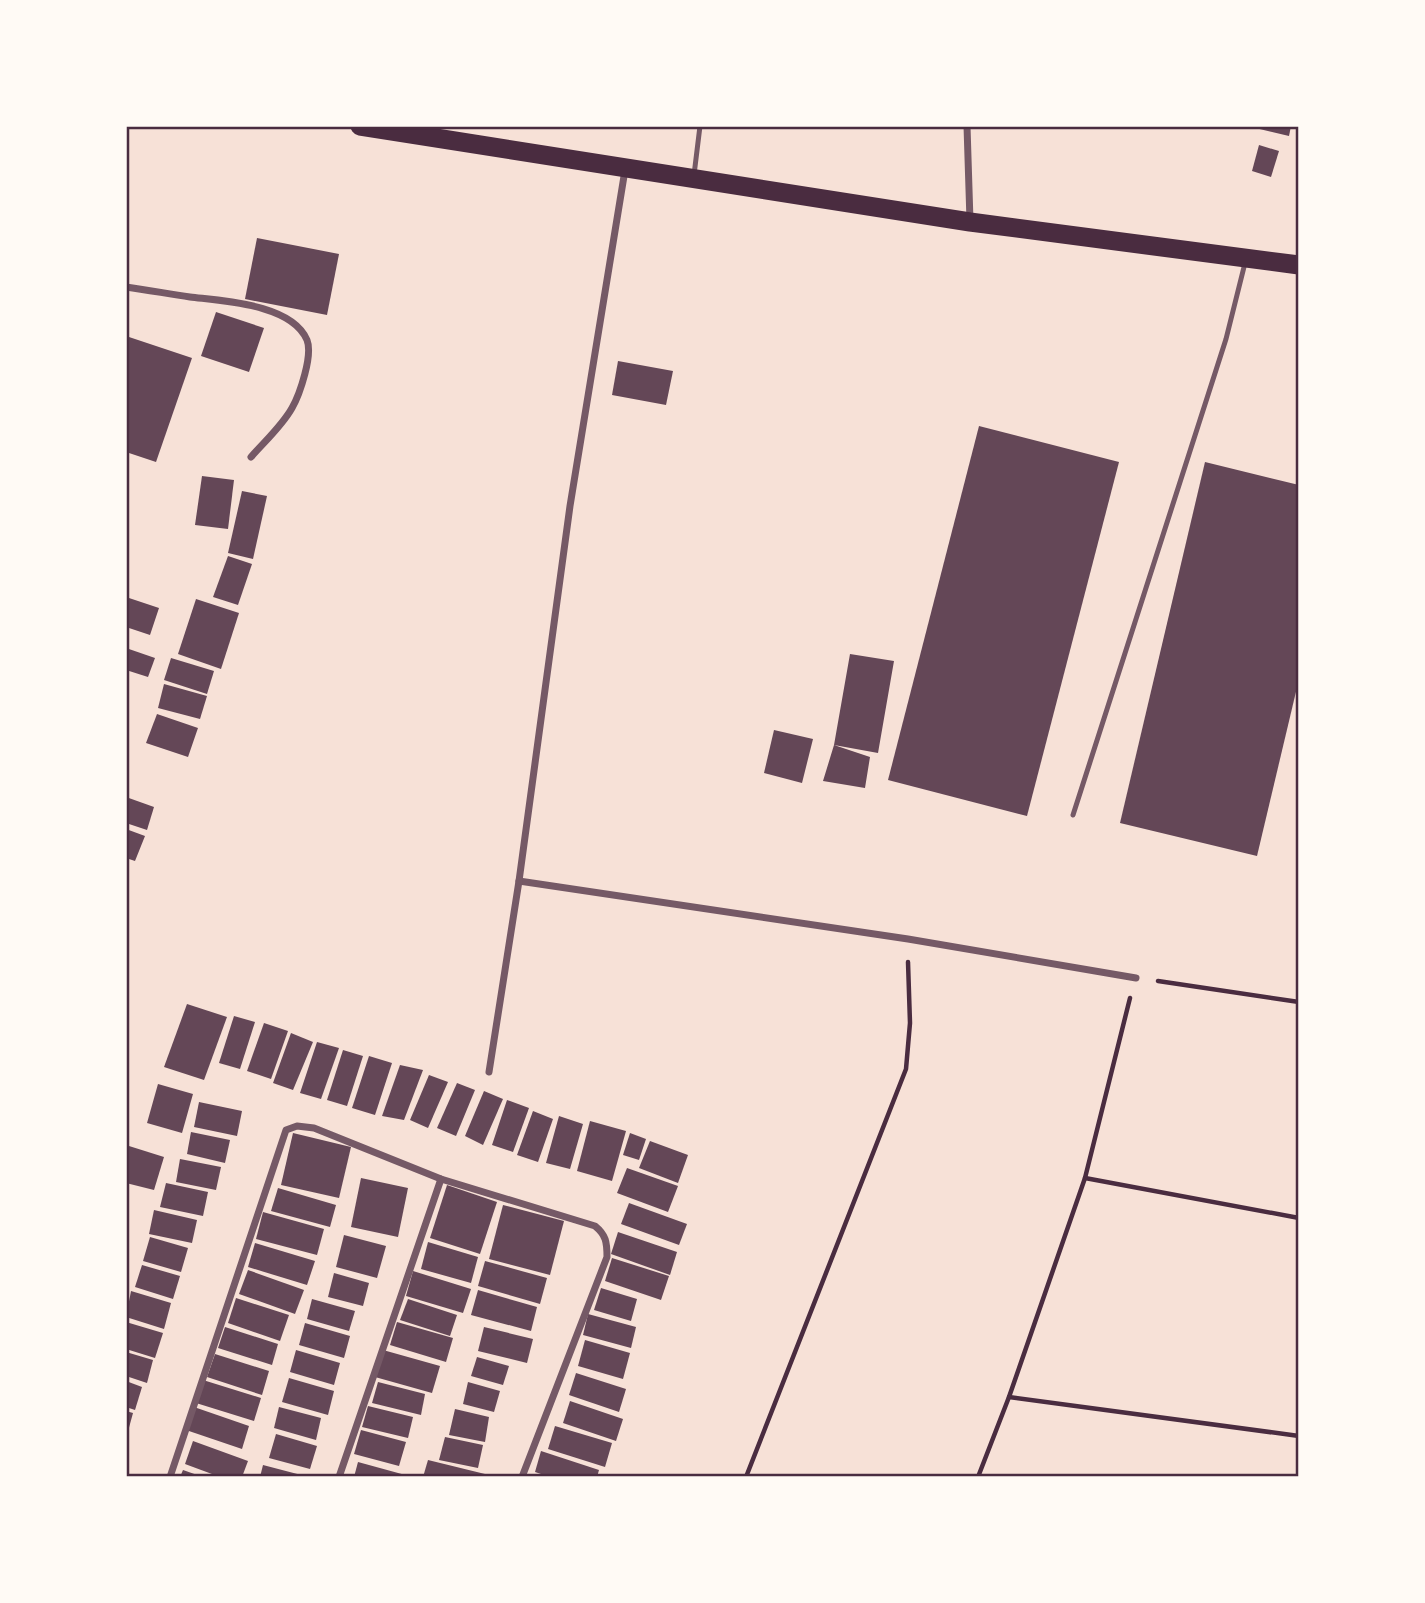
<svg xmlns="http://www.w3.org/2000/svg" width="1425" height="1603" viewBox="0 0 1425 1603" font-family="Montserrat,sans-serif">
	<rect width="100%" height="100%" fill="#f7e1d7"/>
	<g fill="#644757">
		<path d="M1247,126H1291L1289,136Z"/>
		<path d="M1259,145L1279,151L1271,177L1252,171Z"/>
		<path d="M257,238L339,254L327,315L245,299Z"/>
		<path d="M216,312L264,328L249,372L201,356Z"/>
		<path d="M126,336L192,358L156,462L126,452Z"/>
		<path d="M618,361L673,371L666,405L612,395Z"/>
		<path d="M979,426L1119,462L1027,816L888,780Z"/>
		<path d="M1205,462L1299,485V679L1257,856L1120,823Z"/>
		<path d="M202,476L234,480L228,529L195,525Z"/>
		<path d="M242,491L267,496L253,559L228,553Z"/>
		<path d="M228,556L252,564L238,605L213,597Z"/>
		<path d="M129,598L159,608L150,635L126,627V606Z"/>
		<path d="M196,599L239,613L221,669L178,654Z"/>
		<path d="M126,648L155,658L148,677L126,670Z"/>
		<path d="M850,654L894,661L878,753L834,745L870,757L865,788L823,781L834,745Z"/>
		<path d="M171,658L214,671L207,694L164,680Z"/>
		<path d="M164,684L207,696L200,719L158,708Z"/>
		<path d="M157,714L198,728L188,757L146,743Z"/>
		<path d="M774,730L813,739L802,783L764,773Z"/>
		<path d="M126,797L154,807L147,830L126,823Z"/>
		<path d="M126,829L145,836L135,861L126,858Z"/>
		<path d="M187,1004L227,1017L204,1080L164,1067Z"/>
		<path d="M234,1016L255,1022L240,1069L219,1063Z"/>
		<path d="M264,1023L288,1031L271,1079L247,1071Z"/>
		<path d="M291,1033L313,1042L293,1090L273,1083Z"/>
		<path d="M317,1042L339,1048L321,1099L300,1093Z"/>
		<path d="M343,1050L363,1056L347,1106L327,1100Z"/>
		<path d="M369,1056L392,1063L375,1115L352,1108Z"/>
		<path d="M400,1065L423,1070L404,1120L382,1116Z"/>
		<path d="M429,1075L448,1082L428,1128L410,1120Z"/>
		<path d="M457,1083L475,1090L456,1136L437,1128Z"/>
		<path d="M158,1084L193,1094L182,1133L147,1123Z"/>
		<path d="M484,1091L503,1099L483,1145L465,1136Z"/>
		<path d="M507,1100L529,1108L513,1152L492,1145Z"/>
		<path d="M199,1102L242,1111L237,1136L194,1127Z"/>
		<path d="M533,1111L553,1119L538,1162L517,1155Z"/>
		<path d="M559,1116L583,1124L570,1169L546,1163Z"/>
		<path d="M590,1121L626,1131L612,1181L577,1171Z"/>
		<path d="M191,1132L230,1140L225,1163L187,1154Z"/>
		<path d="M293,1133L351,1147L339,1198L281,1185Z"/>
		<path d="M630,1133L646,1139L639,1160L623,1155Z"/>
		<path d="M650,1141L688,1155L678,1183L639,1168Z"/>
		<path d="M129,1146L164,1157L154,1190L126,1183V1155Z"/>
		<path d="M180,1159L221,1167L216,1190L176,1182Z"/>
		<path d="M627,1168L678,1186L668,1212L617,1193Z"/>
		<path d="M361,1178L408,1188L398,1237L351,1227Z"/>
		<path d="M166,1183L208,1192L203,1216L160,1207Z"/>
		<path d="M447,1185L497,1202L480,1254L430,1238Z"/>
		<path d="M278,1188L336,1205L330,1227L271,1211Z"/>
		<path d="M629,1203L687,1224L679,1245L621,1224Z"/>
		<path d="M503,1205L564,1221L550,1275L489,1259Z"/>
		<path d="M154,1210L197,1220L192,1243L149,1234Z"/>
		<path d="M263,1212L324,1229L317,1255L256,1239Z"/>
		<path d="M618,1232L677,1252L670,1275L611,1254Z"/>
		<path d="M344,1235L386,1246L377,1278L336,1267Z"/>
		<path d="M150,1237L188,1248L181,1272L143,1261Z"/>
		<path d="M428,1242L478,1257L471,1283L421,1269Z"/>
		<path d="M255,1243L315,1261L307,1285L248,1267Z"/>
		<path d="M612,1258L669,1276L661,1300L605,1281Z"/>
		<path d="M485,1261L547,1278L540,1304L478,1286Z"/>
		<path d="M142,1265L180,1276L173,1299L135,1287Z"/>
		<path d="M248,1270L304,1290L295,1314L239,1294Z"/>
		<path d="M413,1271L471,1289L463,1313L406,1296Z"/>
		<path d="M334,1273L369,1283L363,1306L328,1297Z"/>
		<path d="M601,1288L637,1299L631,1321L594,1310Z"/>
		<path d="M478,1290L537,1307L531,1331L471,1315Z"/>
		<path d="M131,1291L171,1303L164,1329L126,1317Z"/>
		<path d="M236,1298L289,1315L280,1341L228,1323Z"/>
		<path d="M312,1299L355,1311L349,1331L307,1319Z"/>
		<path d="M408,1299L457,1315L450,1336L400,1320Z"/>
		<path d="M588,1314L636,1327L631,1348L583,1335Z"/>
		<path d="M126,1322L163,1333L155,1358L126,1349Z"/>
		<path d="M397,1322L453,1338L446,1362L390,1345Z"/>
		<path d="M305,1323L350,1336L344,1358L299,1345Z"/>
		<path d="M225,1327L278,1344L272,1365L218,1348Z"/>
		<path d="M484,1327L533,1339L527,1363L478,1351Z"/>
		<path d="M585,1340L630,1353L623,1379L578,1366Z"/>
		<path d="M296,1350L340,1363L334,1385L290,1372Z"/>
		<path d="M383,1350L440,1366L432,1393L375,1377Z"/>
		<path d="M126,1352L153,1360L147,1383L126,1376Z"/>
		<path d="M215,1354L269,1371L262,1395L207,1377Z"/>
		<path d="M477,1357L509,1366L503,1385L471,1376Z"/>
		<path d="M576,1373L626,1389L619,1412L569,1395Z"/>
		<path d="M289,1378L334,1391L328,1415L282,1402Z"/>
		<path d="M203,1380L261,1398L254,1421L196,1403Z"/>
		<path d="M126,1381L142,1387L135,1410L126,1407Z"/>
		<path d="M378,1382L425,1394L421,1415L372,1403Z"/>
		<path d="M468,1382L500,1391L494,1412L463,1404Z"/>
		<path d="M570,1401L623,1419L616,1441L563,1423Z"/>
		<path d="M368,1406L413,1417L408,1438L362,1427Z"/>
		<path d="M194,1407L249,1426L242,1449L186,1430Z"/>
		<path d="M279,1407L321,1418L316,1440L274,1428Z"/>
		<path d="M455,1409L489,1417L485,1442L449,1435Z"/>
		<path d="M126,1411L133,1413L127,1435H126Z"/>
		<path d="M555,1426L612,1443L605,1467L548,1449Z"/>
		<path d="M361,1430L406,1442L399,1466L354,1454Z"/>
		<path d="M276,1434L317,1446L310,1469L269,1458Z"/>
		<path d="M445,1437L483,1445L478,1468L439,1460Z"/>
		<path d="M193,1441L248,1461L242,1477H220L185,1464Z"/>
		<path d="M541,1451L599,1470L597,1477H550L535,1472Z"/>
		<path d="M428,1460L485,1474L484,1477H423Z"/>
		<path d="M358,1462L409,1476V1477H354Z"/>
		<path d="M263,1465L305,1476V1477H260Z"/>
		<path d="M183,1470L203,1477H180Z"/>
	</g>
	<g fill="none" stroke-linecap="round" stroke-linejoin="round">
		<g stroke="#4a2c40" stroke-width="4.5">
			<path d="M1158,981L1299,1002"/>
			<path d="M1085,1178L1299,1218"/>
			<path d="M1009,1397L1299,1436"/>
			<path d="M746,1477L906,1069L910,1023L908,962"/>
			<path d="M978,1477L1009,1397L1085,1178L1130,998"/>
		</g>
		<g stroke="#755966" stroke-width="5">
			<path d="M694,175L700,126"/>
			<path d="M1073,815L1226,339L1245,263"/>
		</g>
		<g stroke="#755966" stroke-width="7">
			<path d="M967,126L970,221"/>
			<path d="M126,287C148,290 169,294 190,297C223,301 292,304 307,340C313,355 300,394 292,408C282,426 264,442 251,457"/>
			<path d="M519,881L908,939L1136,978"/>
			<path d="M489,1072L519,881L570,506L625,170"/>
			<path d="M170,1477L286,1130L297,1126L314,1128L441,1179L595,1226C606,1235 607,1242 607,1257L522,1477"/>
			<path d="M339,1477L441,1179"/>
		</g>
		<path stroke="#4a2c40" stroke-width="19" d="M360,126L970,222L1299,265"/>
	</g>
	<rect width="1425" height="1603" fill="none" stroke="#fffaf5" stroke-width="256"/>
	<rect x="128" y="128" width="1169" height="1347" fill="none" stroke="#4a2c40" stroke-width="2.5"/>
</svg>
